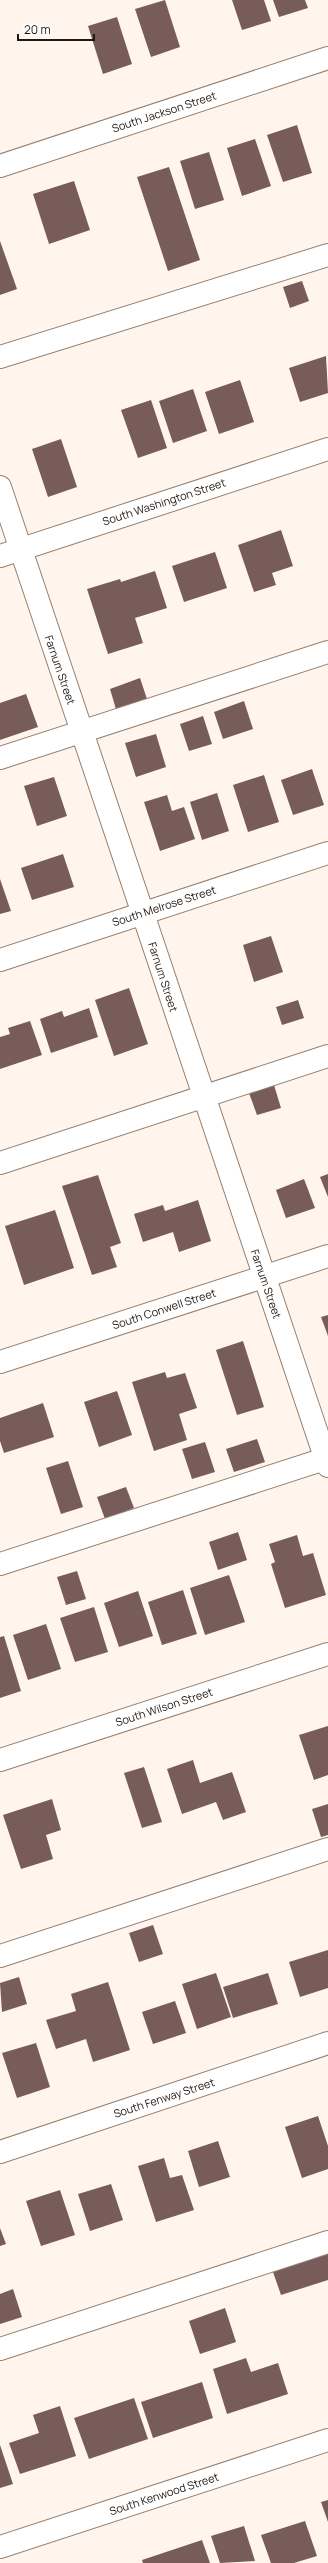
<svg xmlns="http://www.w3.org/2000/svg" width="328" height="2563" viewBox="0 0 328 2563" font-family="Manrope,sans-serif">
	<rect width="100%" height="100%" fill="#fff5ed"/>
	<g fill="#785c5a">
		<path d="M165,0L180,47L151,57L135,9Z"/>
		<path d="M232,0H264L271,21L242,30Z"/>
		<path d="M273,0H305L308,8L279,17Z"/>
		<path d="M117,17L132,64L103,74L88,26Z"/>
		<path d="M297,125L312,173L283,182L267,135Z"/>
		<path d="M255,139L271,186L242,196L227,148Z"/>
		<path d="M209,152L224,200L195,209L180,161Z"/>
		<path d="M169,167L200,260L168,271L137,177Z"/>
		<path d="M74,181L90,230L49,244L33,194Z"/>
		<path d="M0,241L17,289L0,295Z"/>
		<path d="M302,281L309,301L290,308L283,287Z"/>
		<path d="M326,356L328,393L300,402L289,368Z"/>
		<path d="M240,380L254,422L219,434L205,392Z"/>
		<path d="M193,389L207,431L173,443L159,401Z"/>
		<path d="M151,400L167,448L138,458L121,410Z"/>
		<path d="M61,439L77,487L48,497L32,449Z"/>
		<path d="M281,530L293,566L272,573L276,585L254,592L238,545Z"/>
		<path d="M215,552L227,588L184,602L172,566Z"/>
		<path d="M155,571L167,608L135,618L143,643L108,654L87,589L120,579L121,582Z"/>
		<path d="M140,678L149,705L118,716L110,689Z"/>
		<path d="M26,694L38,727L0,740V703Z"/>
		<path d="M244,701L253,729L223,739L214,712Z"/>
		<path d="M203,716L212,744L189,751L180,724Z"/>
		<path d="M156,734L166,767L136,777L125,743Z"/>
		<path d="M312,769L324,805L293,815L281,780Z"/>
		<path d="M264,775L279,822L248,832L233,785Z"/>
		<path d="M54,777L67,816L37,826L24,786Z"/>
		<path d="M217,793L229,831L202,840L190,802Z"/>
		<path d="M167,795L172,811L184,807L195,839L160,851L144,802Z"/>
		<path d="M63,854L74,887L32,900L21,868Z"/>
		<path d="M0,879L11,911L0,914Z"/>
		<path d="M271,936L283,972L254,982L243,945Z"/>
		<path d="M129,988L148,1044L114,1056L95,1000Z"/>
		<path d="M298,1000L304,1018L282,1025L276,1007Z"/>
		<path d="M89,1008L98,1037L51,1053L40,1019L62,1011L64,1017Z"/>
		<path d="M30,1021L42,1055L0,1069V1037L10,1034L8,1028Z"/>
		<path d="M274,1085L281,1108L257,1115L249,1093Z"/>
		<path d="M328,1174V1197L320,1177Z"/>
		<path d="M98,1175L121,1243L110,1247L117,1267L92,1275L62,1186Z"/>
		<path d="M304,1179L315,1208L286,1218L276,1190Z"/>
		<path d="M198,1200L211,1241L179,1252L173,1232L143,1242L134,1214L163,1205L165,1211Z"/>
		<path d="M55,1210L74,1268L24,1285L5,1226Z"/>
		<path d="M328,1315V1336L321,1317Z"/>
		<path d="M243,1341L264,1407L237,1415L216,1350Z"/>
		<path d="M165,1372L167,1378L185,1373L197,1408L179,1414L187,1440L154,1451L132,1382Z"/>
		<path d="M117,1391L132,1435L99,1447L84,1402Z"/>
		<path d="M43,1403L54,1437L4,1453L0,1441V1418Z"/>
		<path d="M257,1439L265,1462L234,1472L226,1449Z"/>
		<path d="M205,1442L215,1472L192,1479L182,1449Z"/>
		<path d="M68,1461L83,1507L61,1514L46,1468Z"/>
		<path d="M126,1487L134,1508L105,1519L97,1497Z"/>
		<path d="M238,1532L247,1560L218,1570L209,1542Z"/>
		<path d="M297,1535L303,1556L313,1553L326,1595L285,1608L271,1564L275,1562L269,1544Z"/>
		<path d="M77,1571L86,1599L66,1605L57,1577Z"/>
		<path d="M229,1575L245,1622L205,1635L190,1588Z"/>
		<path d="M183,1590L197,1634L162,1645L148,1602Z"/>
		<path d="M138,1591L153,1636L119,1647L104,1603Z"/>
		<path d="M94,1607L108,1652L75,1662L60,1618Z"/>
		<path d="M46,1624L61,1669L28,1680L13,1635Z"/>
		<path d="M4,1636L21,1691L0,1698V1637Z"/>
		<path d="M328,1726V1775L314,1780L299,1735Z"/>
		<path d="M193,1760L200,1783L232,1772L246,1812L223,1820L216,1802L182,1814L167,1769Z"/>
		<path d="M144,1767L162,1822L142,1828L124,1773Z"/>
		<path d="M52,1799L61,1830L46,1835L53,1859L21,1869L3,1815Z"/>
		<path d="M328,1804V1835L321,1837L312,1809Z"/>
		<path d="M153,1925L163,1954L139,1962L129,1933Z"/>
		<path d="M328,1950V1988L300,1997L289,1962Z"/>
		<path d="M216,1973L231,2017L197,2029L182,1984Z"/>
		<path d="M268,1973L278,2004L233,2018L223,1987Z"/>
		<path d="M19,1977L27,2004L2,2012L0,1983Z"/>
		<path d="M108,1982L130,2050L93,2062L86,2039L56,2049L46,2020L76,2011L71,1994Z"/>
		<path d="M175,2001L186,2033L153,2044L142,2012Z"/>
		<path d="M36,2043L50,2087L17,2098L2,2053Z"/>
		<path d="M318,2116L328,2146V2169L302,2178L285,2127Z"/>
		<path d="M218,2141L230,2177L199,2187L188,2151Z"/>
		<path d="M164,2158L170,2178L182,2175L194,2210L156,2222L138,2166Z"/>
		<path d="M111,2184L123,2220L90,2231L78,2194Z"/>
		<path d="M60,2190L75,2235L41,2246L26,2201Z"/>
		<path d="M0,2228L6,2244L0,2246Z"/>
		<path d="M328,2254V2280L281,2295L273,2272Z"/>
		<path d="M13,2289L22,2317L0,2324V2294Z"/>
		<path d="M225,2308L236,2342L200,2354L189,2321Z"/>
		<path d="M246,2358L251,2372L278,2363L288,2394L227,2414L213,2369Z"/>
		<path d="M202,2382L213,2418L153,2438L141,2402Z"/>
		<path d="M134,2398L148,2439L89,2459L74,2418Z"/>
		<path d="M60,2406L76,2456L20,2474L9,2443L39,2433L33,2415Z"/>
		<path d="M0,2445L13,2484L0,2488Z"/>
		<path d="M328,2500V2522L321,2502Z"/>
		<path d="M305,2521L317,2556L294,2563H271L261,2535Z"/>
		<path d="M244,2526L255,2561L220,2563L211,2536Z"/>
		<path d="M202,2540L210,2563H143L142,2560Z"/>
	</g>
	<g fill="none" stroke-linecap="round" stroke-linejoin="round">
		<g stroke="#96806f" stroke-width="24">
			<g id="minor">
				<path d="M0,166L328,58"/>
				<path d="M0,357L328,255"/>
				<path d="M0,487L328,1466"/>
				<path d="M0,556L328,449"/>
				<path d="M0,758L328,652"/>
				<path d="M0,960L328,853"/>
				<path d="M0,1163L328,1056"/>
				<path d="M0,1362L328,1256"/>
				<path d="M0,1564L328,1458"/>
				<path d="M0,1760L328,1654"/>
				<path d="M0,1956L328,1849"/>
				<path d="M0,2152L328,2043"/>
				<path d="M0,2349L328,2242"/>
				<path d="M0,2547L328,2440"/>
			</g>
		</g>
		<use href="#minor" stroke="#fff" stroke-width="22"/>
	</g>
	<g text-anchor="middle" stroke-width="4" stroke-linejoin="round" paint-order="stroke">
		<g font-size="11" fill="#201711" stroke="#fff">
			<text transform="translate(164 112) rotate(-18)" y="4">South Jackson Street</text>
			<text transform="translate(164 502) rotate(-18)" y="4">South Washington Street</text>
			<text transform="translate(60 670) rotate(71)" y="4">Farnum Street</text>
			<text transform="translate(164 906) rotate(-18)" y="4">South Melrose Street</text>
			<text transform="translate(163 977) rotate(72)" y="4">Farnum Street</text>
			<text transform="translate(266 1284) rotate(71)" y="4">Farnum Street</text>
			<text transform="translate(164 1309) rotate(-18)" y="4">South Conwell Street</text>
			<text transform="translate(164 1707) rotate(-18)" y="4">South Wilson Street</text>
			<text transform="translate(164 2098) rotate(-18)" y="4">South Fenway Street</text>
			<text transform="translate(164 2494) rotate(-18)" y="4">South Kenwood Street</text>
		</g>
	</g>
	<path d="M18 34v6h76v-6" fill="none" stroke="#201711" stroke-width="2"/>
	<text x="24" y="34" font-size="12" fill="#201711" stroke="#ffffff" stroke-width="3" paint-order="stroke">20 m</text>
</svg>
